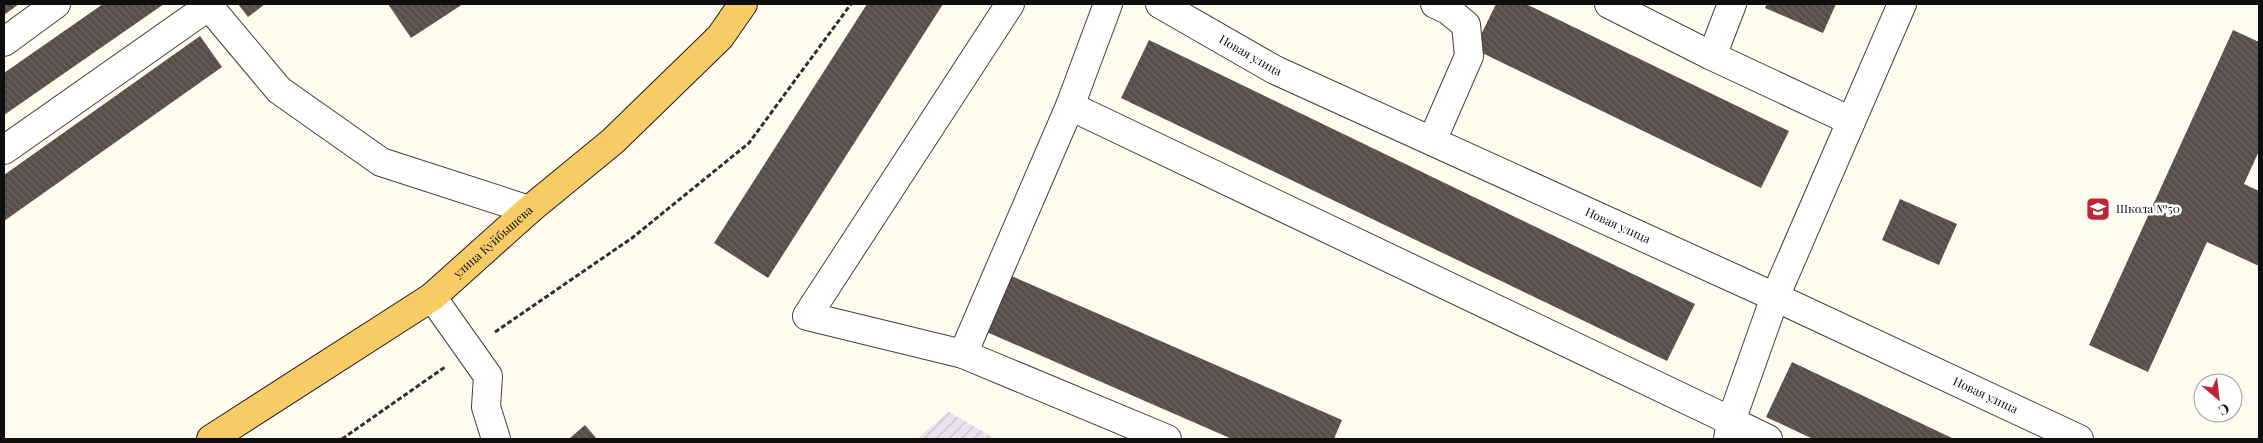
<svg xmlns="http://www.w3.org/2000/svg" width="2263" height="443" viewBox="0 0 2263 443" font-family="'Playfair Display',serif">
	<defs>
		<pattern id="industrial-furrows" width="10" height="10" patternUnits="userSpaceOnUse" patternTransform="scale(1.25)"><rect width="10" height="10" fill="#ebe2ed"/><path d="M-1 1l2-2M0 10L10 0M9 11l2-2" fill="none" stroke="#c8c1ca"/></pattern>
		<pattern id="building-back-hatch" width="6" height="6" patternUnits="userSpaceOnUse" patternTransform="scale(1.25)"><rect width="6" height="6" fill="#574e4a"/><path d="M-1 5l2 2M0 0l6 6M5-1l2 2" fill="none" stroke="#6a6360"/></pattern>
	</defs>
	<rect width="100%" height="100%" fill="#fffbef"/>
	<path fill="url(#industrial-furrows)" d="M948,412H949L996,439H917Z"/>
	<g fill="url(#building-back-hatch)">
		<path d="M4,4H19L4,15Z"/>
		<path d="M103,4H164L4,115V73Z"/>
		<path d="M238,4H265L248,17Z"/>
		<path d="M388,4H463L411,38Z"/>
		<path d="M867,4H943L768,278L714,243Z"/>
		<path d="M1496,4H1526L1789,131L1761,188L1474,49Z"/>
		<path d="M1767,4H1836L1823,33L1765,8Z"/>
		<path d="M2233,30L2259,42V151L2244,184L2259,191V266L2207,242L2148,372L2089,345Z"/>
		<path d="M200,36L222,67L4,221V175Z"/>
		<path d="M1149,40L1695,304L1667,361L1121,98Z"/>
		<path d="M1900,199L1957,224L1939,265L1882,240Z"/>
		<path d="M1007,274L1342,420L1334,439H1232L982,330Z"/>
		<path d="M1792,362L1954,439H1813L1766,417Z"/>
		<path d="M585,425L597,439H569Z"/>
	</g>
	<g fill="none" stroke-linecap="round" stroke-linejoin="round">
		<g stroke="#414141" stroke-width="30">
			<g id="minor">
				<path d="M207,4L279,90L381,162L529,210"/>
				<path d="M1108,4L1070,106L963,354L1167,439"/>
				<path id="s1" d="M1160,4L1275,70L1775,297L2079,439"/>
				<path d="M1609,4L1712,56L1851,121"/>
				<path d="M4,42L56,4"/>
				<path d="M1712,56L1732,4"/>
				<path d="M1070,106L1731,421L1728,439"/>
				<path d="M1432,141L1469,56L1466,25L1448,10L1435,4"/>
				<path d="M4,150L209,6"/>
				<path d="M432,297L488,376L486,407L496,439"/>
				<path d="M963,354L807,316L1010,4"/>
				<path d="M1768,439L1731,421L1775,297L1902,4"/>
			</g>
		</g>
		<g stroke="#1f1f1f" stroke-width="30">
			<g id="major">
				<path id="s2" d="M211,439L432,297L529,210L613,141L720,37L743,4"/>
			</g>
		</g>
		<g stroke="#303030" stroke-width="3" stroke-dasharray="5 2.5" stroke-linecap="butt">
			<path d="M495,332L632,238L749,143L851,4"/>
			<path d="M342,439L445,367"/>
		</g>
		<use href="#minor" stroke="#fff" stroke-width="28"/>
		<use href="#major" stroke="#f7cb66" stroke-width="28"/>
	</g>
	<defs>
		<g id="school-square" transform="scale(1.25)"><rect x="-9" y="-9" width="18" height="18" rx="4" fill="#bd2637" stroke="#fff"/><path d="M0-5L7-2L0 1L-7-2ZM-4 1L0 2.5L4 1V4Q0 6-4 4Z" fill="#fff"/></g>
	</defs>
	<g fill-rule="evenodd">
		<use href="#school-square" x="2098" y="209"/>
	</g>
	<g text-anchor="middle" stroke-width="5" stroke-linejoin="round" paint-order="stroke">
		<g font-size="12" fill="#0e0e0e" stroke="#fff">
			<text dy="4" stroke="none"><textPath href="#s1" startOffset="104">Новая улица</textPath></text>
			<text dy="4" stroke="none"><textPath href="#s1" startOffset="509">Новая улица</textPath></text>
			<text dy="4" stroke="none"><textPath href="#s2" startOffset="345">улица Куйбышева</textPath></text>
			<text dy="4" stroke="none"><textPath href="#s1" startOffset="914">Новая улица</textPath></text>
		</g>
		<g font-size="12" fill="#0e0e0e" stroke="#fff" text-anchor="start">
			<text x="2116" y="213">Школа №50</text>
		</g>
	</g>
	<rect width="2263" height="443" fill="none" stroke="#0e0e0e" stroke-width="10"/>
	<g transform="translate(2218 398) rotate(152)"><circle r="24" fill="#ffffff" stroke="#9f9f9f"/>
	<path d="M0-4L9 19L0 12L-9 19Z" fill="#bd2637"/>
	<text y="-8" font-size="14" font-weight="bold" text-anchor="middle" fill="#0e0e0e">С</text>
	</g>
</svg>
